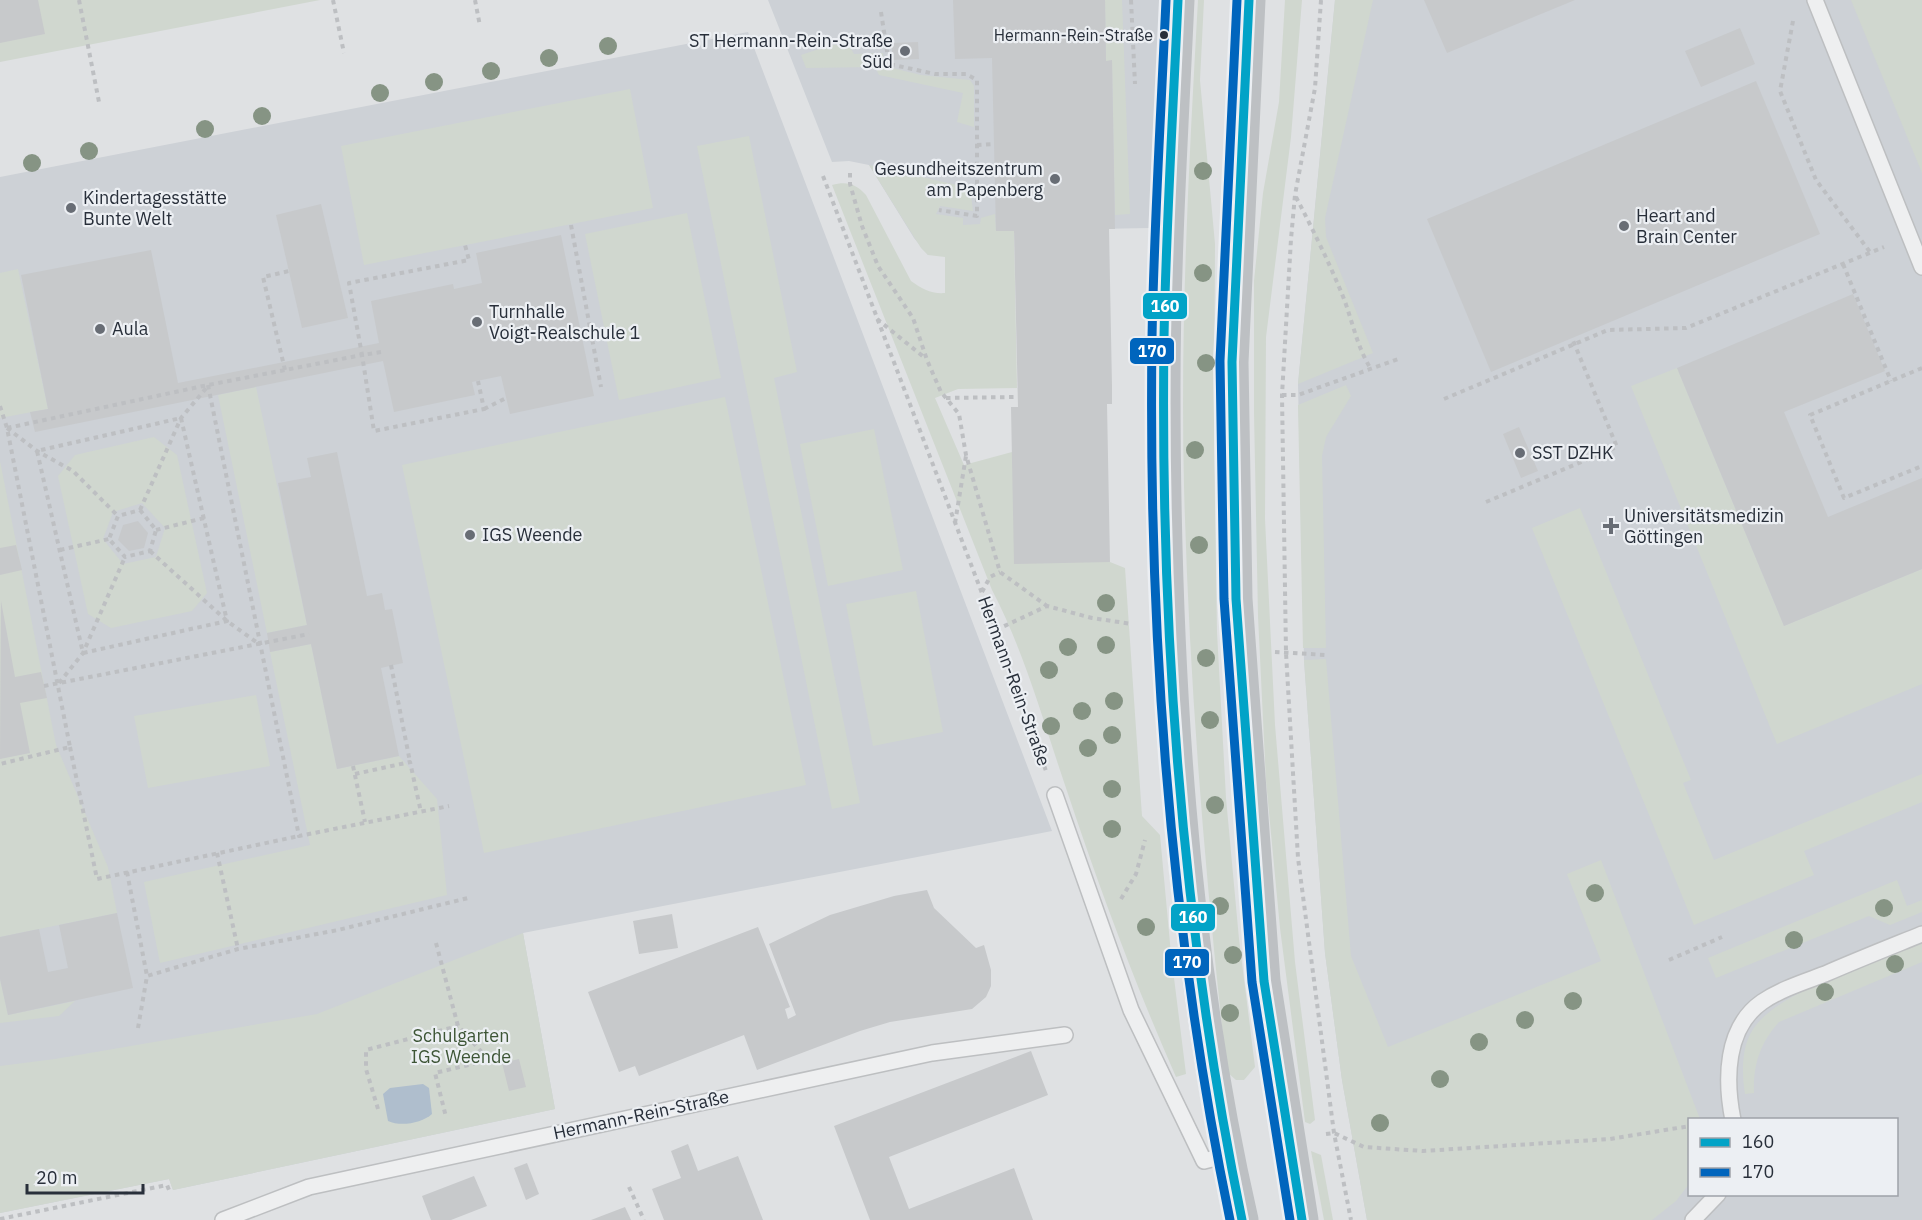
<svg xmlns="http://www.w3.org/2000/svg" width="1922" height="1220" viewBox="0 0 1922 1220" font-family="'IBM Plex Sans',sans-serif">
	<rect width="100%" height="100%" fill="#dfe1e3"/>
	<g fill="#cdd1d6" fill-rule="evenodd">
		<path d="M768,0H1160L1149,228L945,232L928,255L914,238L869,165L849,161L832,162Z"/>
		<path d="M1335,0H1922V1220H1367L1342,1080L1325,953L1304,660L1298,384ZM1690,1120H1896V1194H1690Z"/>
		<path d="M748,32L1052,831L523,933L555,1109L173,1190L169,1179L0,1213V177Z"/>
	</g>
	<g fill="#d0d7cf" fill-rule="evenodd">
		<path d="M0,0H320L0,62Z"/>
		<path d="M1105,0H1122L1130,214L1115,215L1112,61H1106Z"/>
		<path d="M1198,0H1204L1200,80L1215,244L1214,439L1217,632L1226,798L1239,939L1255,1067L1244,1080H1236L1227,1072C1205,877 1189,682 1184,486C1180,324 1189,161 1198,0Z"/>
		<path d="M1285,0H1302L1291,137L1266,337L1265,519L1275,725L1295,962L1315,1120L1310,1124L1305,1122L1280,928L1266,781L1258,616L1254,413V281L1263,193L1279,102Z"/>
		<path d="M1335,0H1373L1325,218L1326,237L1373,353L1298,384Z"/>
		<path d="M1851,0H1922V173Z"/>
		<path d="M831,45H849L854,54L883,53L884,66L921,75L970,80L974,86V127L957,122L963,93L879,75L875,67L806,68L801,55Z"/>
		<path d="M630,89L653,208L364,265L341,146Z"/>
		<path d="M749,136L797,372L774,378L860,803L832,809L697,146Z"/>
		<path d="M869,165L970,188L973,211L940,206L936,214L963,218V225L980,224L981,218L995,214L996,231H1014L1017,388L958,389L935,398L964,465L1012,452L1110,562L1125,568L1142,816L1160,835L1171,954L1186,1074L1176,1077C1135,984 1099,887 1067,791C1044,724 1025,653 992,590L832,185C847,181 856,184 866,195L911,281C922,289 931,294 945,293V257L928,255L921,248Z"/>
		<path d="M687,213L721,378L619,400L585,234Z"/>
		<path d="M18,269L48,409L0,418V273Z"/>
		<path d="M1677,368L1784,626L1922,569V684L1777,744L1631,386Z"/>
		<path d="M1346,385L1351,396L1326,437L1322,456L1326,648H1303L1298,405Z"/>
		<path d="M256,387L307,625L267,633L218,395Z"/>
		<path d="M725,397L806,785L484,853L402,465Z"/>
		<path d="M874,429L903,570L828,586L800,444Z"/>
		<path d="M154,437L177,455L207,593L192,611L111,628L88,614L58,476L75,455ZM142,503L165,528L156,557L123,564L103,539L113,512Z"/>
		<path d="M0,461L56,745L108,867L117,913L0,937Z"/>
		<path d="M1580,508L1691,780L1683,783L1714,860L1922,774V802L1804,851L1814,875L1694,925L1532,528Z"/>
		<path d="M916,591L943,732L873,746L846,604Z"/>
		<path d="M311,644L337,769L399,756L437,799L447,895L160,963L144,882L310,845L270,652Z"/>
		<path d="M1326,659L1351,956L1388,1047L1601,961L1567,874L1601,860L1700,1119L1690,1120L1689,1184L1676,1201L1652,1220H1367L1342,1080L1325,953L1304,660Z"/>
		<path d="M256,695L270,766L148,788L134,716Z"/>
		<path d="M1897,880L1907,906L1922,900V912L1890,925L1869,916L1716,978L1708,958Z"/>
		<path d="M523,933L555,1109L173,1190L169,1179L0,1213V1066L55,1059L317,1014Z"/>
		<path d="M1922,942V962L1779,1022C1760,1043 1753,1065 1754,1093L1745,1094C1742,1074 1741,1049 1752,1031C1774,992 1879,960 1922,942Z"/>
		<path d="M0,979L8,1015L75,1001L59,1016L0,1023Z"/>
		<path d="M1311,1151L1321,1155L1333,1220H1324Z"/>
	</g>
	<path fill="#afbecd" d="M423,1084L429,1088L432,1114C422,1123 401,1127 388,1121L383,1094L390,1088Z"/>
	<g fill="#c7c9cb">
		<path d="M0,0H38L45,34L0,43Z"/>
		<path d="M953,0H1105L1106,61L1112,60L1115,229H1109L1112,386V404H1107L1110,562L1014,564L1011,407H1018L1014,231H996L992,58L955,59Z"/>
		<path d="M1424,0H1575L1447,53Z"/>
		<path d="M1740,28L1755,64L1701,87L1685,51Z"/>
		<path d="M918,42L919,59L892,60V43Z"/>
		<path d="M1756,81L1820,234L1491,372L1427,219Z"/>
		<path d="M321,204L348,318L302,328L276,215Z"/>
		<path d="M561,235L594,396L510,414L501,376L472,382L475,395L394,412L383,361L35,432L30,412L48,409L21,275L151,250L178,383L379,343L371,301L453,284L454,289L482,283L476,253Z"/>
		<path d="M1853,294L1885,371L1784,412L1828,517L1922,478V569L1784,626L1677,368Z"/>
		<path d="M1519,427L1538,471L1521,478L1503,434Z"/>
		<path d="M337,452L367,596L382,593L385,610L392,609L403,663L381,668L399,756L337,769L311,644L270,652L267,633L307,625L278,483L311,477L307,458Z"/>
		<path d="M138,521L148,533L144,548L129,551L118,540L123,525Z"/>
		<path d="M16,545L22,570L0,575V548Z"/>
		<path d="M1,601L15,677L41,672L47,698L20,703L30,753L0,759Z"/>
		<path d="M927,890L934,908L976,948L984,945L991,970V986L986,997L972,1009L890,1022L860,1031L757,1070L744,1035L639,1076L635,1066L619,1072L588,992L758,927L790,1007L785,1009L788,1019L796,1015L769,944L830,915L894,896Z"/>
		<path d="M117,913L133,988L8,1015L0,979V937L39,929L48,972L68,968L59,925Z"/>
		<path d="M672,914L678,948L639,954L633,921Z"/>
		<path d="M1031,1051L1048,1095L889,1157L909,1209L1014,1168L1033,1220H870L834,1126Z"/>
		<path d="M519,1059L526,1087L509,1091L502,1063Z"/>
		<path d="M688,1144L698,1171L738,1156L763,1220H664L652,1189L681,1178L671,1151Z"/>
		<path d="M527,1163L539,1194L526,1200L514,1168Z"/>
		<path d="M474,1176L487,1206L451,1220H431L422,1196Z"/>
		<path d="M625,1207L631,1220H591Z"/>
	</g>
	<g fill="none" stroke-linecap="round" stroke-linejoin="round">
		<g stroke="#bdbfc1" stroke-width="18">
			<g id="lane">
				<path d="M1815,0L1922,267"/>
				<path d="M1055,795L1131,1010L1204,1161L1227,1155"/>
				<path d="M1733,1120C1725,1080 1725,1028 1762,1002C1781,989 1804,982 1825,974C1857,960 1890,947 1922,934"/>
				<path d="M223,1220L309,1187L932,1053L1065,1035"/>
				<path d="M1693,1220L1718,1194"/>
			</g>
		</g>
		<g stroke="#bdbfc2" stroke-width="4" stroke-dasharray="4.5 4.5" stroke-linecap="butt">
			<path d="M79,0L99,102"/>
			<path d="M333,0L344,53"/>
			<path d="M475,0L480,26"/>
			<path d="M1131,0L1135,84"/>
			<path d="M1321,0L1315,88L1295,195L1291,239L1282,395L1286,653L1298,858L1334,1133L1351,1220"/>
			<path d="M881,12L889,64L935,74H966L977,80V216L939,210"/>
			<path d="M1793,21L1780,91L1816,180L1870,252"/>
			<path d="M977,145L994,144"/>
			<path d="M850,173V184L862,226L878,266L913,318L927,360L941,392L959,414L966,455L1000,572L1047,606"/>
			<path d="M823,176L996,630L1046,771"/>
			<path d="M1296,197C1313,230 1330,264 1344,299C1353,323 1357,347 1371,369"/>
			<path d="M571,225L601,387"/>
			<path d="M1843,264L1891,381"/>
			<path d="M877,319L925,358"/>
			<path d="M381,352L362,355L349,283L469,260L465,245"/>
			<path d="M1922,368L1810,415L1844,498L1922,466"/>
			<path d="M285,370L263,277L289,271"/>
			<path d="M208,385L299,836L449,806"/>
			<path d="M1282,395H1298L1401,358"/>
			<path d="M946,398L1017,397"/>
			<path d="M1444,399L1608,330L1686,328L1884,247"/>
			<path d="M0,406L7,428L70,747L0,764"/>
			<path d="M484,409L506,398"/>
			<path d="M181,418L227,621L83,653L37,451Z"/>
			<path d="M7,428L208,385L362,355L374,431L484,409L478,381"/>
			<path d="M7,428L37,451L73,471L118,516"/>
			<path d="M1486,502L1617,447L1572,338"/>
			<path d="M140,510L181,418L208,386"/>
			<path d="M140,510L156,530L150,551L125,557L109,539L118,516Z"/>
			<path d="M955,523L966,456"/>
			<path d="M156,530L204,518"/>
			<path d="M60,550L109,539"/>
			<path d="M150,551L227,621L259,644"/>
			<path d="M982,592L990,577L1000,572"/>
			<path d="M996,630L1047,606L1092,618L1132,624"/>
			<path d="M1275,652L1326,655"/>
			<path d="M391,665L410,762"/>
			<path d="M59,683L83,653L125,557"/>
			<path d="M44,686L309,634"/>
			<path d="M70,747L97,879L299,836"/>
			<path d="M353,766L365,822"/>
			<path d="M355,774L410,762L421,812"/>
			<path d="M217,853L238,949"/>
			<path d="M127,872L147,976"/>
			<path d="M1121,899L1136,874L1145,840"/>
			<path d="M436,943L458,1026L489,1060L435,1073L446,1117"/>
			<path d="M1669,960L1722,937"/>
			<path d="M138,1028L147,976L238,949L338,930L468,898"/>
			<path d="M378,1109L366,1069V1050L458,1026"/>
			<path d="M1326,1134L1334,1133L1364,1147L1423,1151L1610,1139L1690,1126"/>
			<path d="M629,1187L644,1220"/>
			<path d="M0,1219L167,1185L169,1190"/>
		</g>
		<use href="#lane" stroke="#eeeff0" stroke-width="15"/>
		<g stroke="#bdc0c3" stroke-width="33">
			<path d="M1178,0C1172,129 1164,259 1164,388C1164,664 1180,950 1242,1220"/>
			<path d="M1249,0L1232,362L1236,599L1264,981L1302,1220"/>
		</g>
		<g stroke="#eceff3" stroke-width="14">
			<g id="bus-1">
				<path d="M1178,0C1173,113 1166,226 1164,338C1160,636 1182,929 1242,1220"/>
				<path d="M1249,0L1232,362L1236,599L1264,981L1302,1220"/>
			</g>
		</g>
		<g stroke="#eceff3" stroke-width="14">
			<g id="bus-2">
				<path d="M1166,0C1161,113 1154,226 1152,338C1148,635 1170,930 1230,1220"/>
				<path d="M1237,0L1220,361L1224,599L1252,982L1290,1220"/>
			</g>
		</g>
		<use href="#bus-1" stroke="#02a3c7" stroke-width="9"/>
		<use href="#bus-2" stroke="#0065bd" stroke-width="9"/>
	</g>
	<g fill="#869484">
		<circle cx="608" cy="46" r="9"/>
		<circle cx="549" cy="58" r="9"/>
		<circle cx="491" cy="71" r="9"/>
		<circle cx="434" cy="82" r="9"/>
		<circle cx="380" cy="93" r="9"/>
		<circle cx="262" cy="116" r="9"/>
		<circle cx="205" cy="129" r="9"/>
		<circle cx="89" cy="151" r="9"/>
		<circle cx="32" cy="163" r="9"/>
		<circle cx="1203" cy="171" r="9"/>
		<circle cx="1203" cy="273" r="9"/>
		<circle cx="1206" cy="363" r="9"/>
		<circle cx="1195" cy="450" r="9"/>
		<circle cx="1199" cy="545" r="9"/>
		<circle cx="1106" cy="603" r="9"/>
		<circle cx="1106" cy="645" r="9"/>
		<circle cx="1068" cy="647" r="9"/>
		<circle cx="1206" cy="658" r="9"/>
		<circle cx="1049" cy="670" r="9"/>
		<circle cx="1114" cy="701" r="9"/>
		<circle cx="1082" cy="711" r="9"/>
		<circle cx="1210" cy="720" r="9"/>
		<circle cx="1051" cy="726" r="9"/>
		<circle cx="1112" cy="735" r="9"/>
		<circle cx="1088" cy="748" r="9"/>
		<circle cx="1112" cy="789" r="9"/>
		<circle cx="1215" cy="805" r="9"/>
		<circle cx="1112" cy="829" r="9"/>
		<circle cx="1595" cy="893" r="9"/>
		<circle cx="1220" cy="906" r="9"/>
		<circle cx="1884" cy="908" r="9"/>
		<circle cx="1146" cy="927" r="9"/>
		<circle cx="1794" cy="940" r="9"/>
		<circle cx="1233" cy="955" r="9"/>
		<circle cx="1895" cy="964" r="9"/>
		<circle cx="1825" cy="992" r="9"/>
		<circle cx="1573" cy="1001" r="9"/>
		<circle cx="1230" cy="1013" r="9"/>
		<circle cx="1525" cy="1020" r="9"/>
		<circle cx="1479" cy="1042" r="9"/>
		<circle cx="1440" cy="1079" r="9"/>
		<circle cx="1380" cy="1123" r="9"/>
	</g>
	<circle fill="#282f3a" stroke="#eceff3" stroke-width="2" cx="1164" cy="35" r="5"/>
	<g fill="#686d75" stroke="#eceff3" stroke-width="2">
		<circle cx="905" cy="51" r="6"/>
		<circle cx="1055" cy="179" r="6"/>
		<circle cx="71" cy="208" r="6"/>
		<circle cx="1624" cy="226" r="6"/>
		<circle cx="477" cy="322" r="6"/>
		<circle cx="100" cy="329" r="6"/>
		<circle cx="1520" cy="453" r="6"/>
		<path d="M1608 517h6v6h6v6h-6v6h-6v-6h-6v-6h6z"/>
		<circle cx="470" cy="535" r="6"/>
	</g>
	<g text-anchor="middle" stroke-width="4.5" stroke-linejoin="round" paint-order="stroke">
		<g font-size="16" fill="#282f3a" stroke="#eceff3" text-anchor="end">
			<text x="1153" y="41">Hermann-Rein-Straße</text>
		</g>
		<g font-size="18" fill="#282f3a" stroke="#eceff3" text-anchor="start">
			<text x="893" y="47" text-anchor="end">ST Hermann-Rein-Straße<tspan x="893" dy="21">Süd</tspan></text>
			<text x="1043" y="175" text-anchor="end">Gesundheitszentrum<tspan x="1043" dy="21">am Papenberg</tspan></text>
			<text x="83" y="204">Kindertagesstätte<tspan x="83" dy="21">Bunte Welt</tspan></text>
			<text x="1636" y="222">Heart and<tspan x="1636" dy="21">Brain Center</tspan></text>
			<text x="489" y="318">Turnhalle<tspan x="489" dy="21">Voigt-Realschule 1</tspan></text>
			<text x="112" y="335">Aula</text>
			<text x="1532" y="459">SST DZHK</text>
			<text x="1624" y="522">Universitätsmedizin<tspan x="1624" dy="21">Göttingen</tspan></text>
			<text x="482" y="541">IGS Weende</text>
		</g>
		<g font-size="18" fill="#282f3a" stroke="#eceff3">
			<text transform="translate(1014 681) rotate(70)" y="6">Hermann-Rein-Straße</text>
			<text transform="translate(641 1115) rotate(-12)" y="6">Hermann-Rein-Straße</text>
		</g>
		<g font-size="18" fill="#3d5536" stroke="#eceff3">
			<text x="461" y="1042">Schulgarten<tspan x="461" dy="21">IGS Weende</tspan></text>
		</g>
	</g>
	<g stroke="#eceff3" stroke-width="2">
		<rect x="1142" y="292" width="46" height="28" rx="6" fill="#02a3c7"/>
		<rect x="1129" y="337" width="46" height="28" rx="6" fill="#0065bd"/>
		<rect x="1170" y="903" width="46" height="29" rx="6" fill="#02a3c7"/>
		<rect x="1164" y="948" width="46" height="29" rx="6" fill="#0065bd"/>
	</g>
	<g font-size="16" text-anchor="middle" font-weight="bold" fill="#fff">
		<text x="1165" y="312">160</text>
		<text x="1152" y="357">170</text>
		<text x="1193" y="923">160</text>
		<text x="1187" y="968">170</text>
	</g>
	<rect x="1688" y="1118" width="210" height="78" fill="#eceff3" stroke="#9ea2a9" stroke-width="1.5"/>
	<rect x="1700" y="1138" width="30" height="9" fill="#02a3c7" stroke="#9ea2a9" stroke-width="1.5"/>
	<text x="1742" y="1148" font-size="18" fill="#282f3a">160</text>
	<rect x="1700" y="1168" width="30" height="9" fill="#0065bd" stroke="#9ea2a9" stroke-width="1.5"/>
	<text x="1742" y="1178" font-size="18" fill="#282f3a">170</text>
	<path d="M27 1184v9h116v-9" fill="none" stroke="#282f3a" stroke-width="3"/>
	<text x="36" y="1184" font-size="18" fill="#282f3a" stroke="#eceff3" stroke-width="4.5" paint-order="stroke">20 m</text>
</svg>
